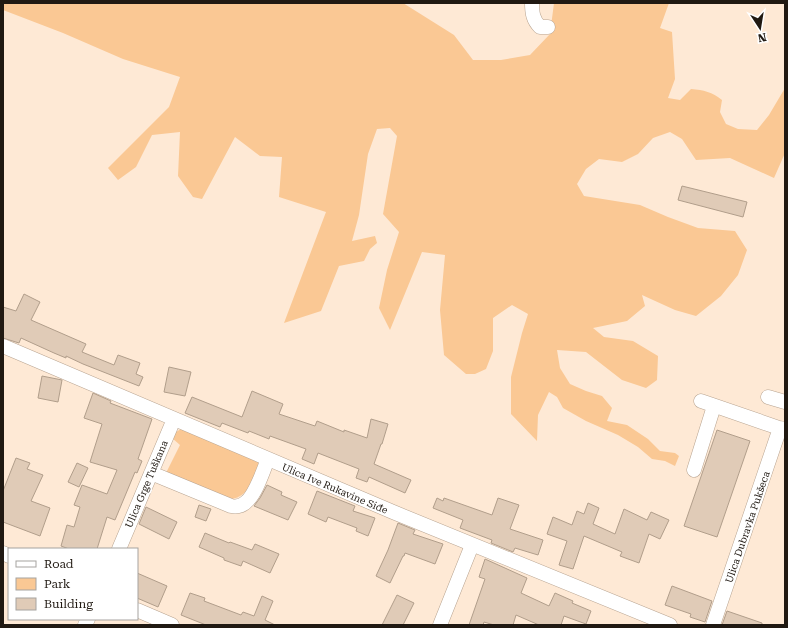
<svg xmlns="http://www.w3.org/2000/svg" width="788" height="628" viewBox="0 0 788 628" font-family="'Roboto Serif',serif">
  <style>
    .green { fill: #fac894 }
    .building { fill: #e0cbb7; stroke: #b19e8b }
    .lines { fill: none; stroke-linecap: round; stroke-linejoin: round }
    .minor-casing { stroke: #b8a491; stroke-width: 15 }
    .minor { stroke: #fff; stroke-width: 14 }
    .labels { text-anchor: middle; stroke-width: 3.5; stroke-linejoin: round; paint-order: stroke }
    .street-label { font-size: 10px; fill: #201912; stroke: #fff }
  </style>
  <rect width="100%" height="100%" fill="#fee9d5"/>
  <path class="green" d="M3 3H403L454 35 473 60H501L530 55 550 34 554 3H669L660 28 672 32 675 79 668 98 680 100 691 89C704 90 712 92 722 100L720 112 726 124 738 129 757 130 769 115 785 88V153L774 178 730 158 696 160 682 139 670 132 653 138 638 154 622 162 599 159 586 169 577 184 584 196 640 205 668 217 698 228 735 231 747 250 738 275 721 296 696 316 675 310 642 295 645 306 627 321 593 328 604 337 633 341 658 356 657 380 646 388 622 380 586 352 557 350 560 368 570 384 586 391 602 396 612 408 607 421 627 425 648 439 660 451 675 453 679 456 675 466 665 461 652 459 638 447 618 435 586 421 563 408 557 397 549 392 538 415 537 441 511 414V377L522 333 528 314 512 305 493 318V351L486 369 475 374H466L444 355 440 310 445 255 422 252 390 330 379 308 387 270 399 232 383 214 397 136 390 128 377 129 368 154 359 215 352 241 375 236 377 243 370 249 364 261 339 266 321 311 284 323 326 212 279 197 282 157 260 156 235 137 202 199 193 197 178 176 180 132 152 135 136 167 118 180 108 168 169 107 180 77 123 59 63 33 3 10Z
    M181 429 258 462 259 464C252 480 249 498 229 499L166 473 180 445 172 438 176 432Z"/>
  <path class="building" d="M682 186 747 202 743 217 678 200Z
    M24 294 40 302 31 320 86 344 82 352 114 365 118 355 140 363 136 374 143 377 139 386 83 364 66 356V358L54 353 21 338 19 343 3 338V307L16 311Z
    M169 367 191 372 185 396 164 392Z
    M42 376 62 380 58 402 38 398Z
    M252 391 283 404 279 414 315 426 317 421 344 432V430L367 438 371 419 388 424 382 444H381L374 464 411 480 405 493 369 477 367 482 356 478 359 469 318 453 314 464 302 459 306 449 270 436 269 439 249 431 248 433 222 423 220 427 185 413 192 397 242 417Z
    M93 393 111 401 110 403 152 419 138 459 142 461 137 473 135 472 115 520 107 517 97 549H69L61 546 67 525 74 527 80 507 74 505 82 485 107 494 117 470 90 462 102 424 84 418Z
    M717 430 750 441 717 537 684 526Z
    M16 458 30 463 27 469 43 475 31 501 50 508 40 536 3 522V491Z
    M77 463 88 468 79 487 68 482Z
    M267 485 282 492 281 495 297 502 288 520 254 506 260 498Z
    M317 491 355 506 353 511 375 518 368 536 356 531 357 528 328 517 326 522 308 514Z
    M437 498 443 501 444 498 492 515 498 498 519 505 510 529 543 540 538 555 515 548 513 552 491 543 492 540 460 528 463 520 433 508Z
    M588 503 599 508 593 524 615 534 624 509 647 520 651 512 669 520 660 539 649 534 639 563 620 556 622 552 584 536 573 569 559 565 567 541 547 534 553 517 572 525 577 511 584 514Z
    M199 505 211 509 206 521 195 517Z
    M146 507 177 522 169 539 139 524Z
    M398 523 415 530 413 534 443 544 435 564 405 553 404 556H403L390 583 376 576 388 550Z
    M205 533 229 543 230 542 252 550 255 544 279 554 270 573 243 561 241 566 224 560V558L199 547Z
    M485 559 527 578 521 593 549 606 555 593 573 601 572 603 591 611 586 624 564 616 561 625H539L516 615 513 625H494L484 622 483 625H469L485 579 479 577Z
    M137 573 167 586 158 607 137 598Z
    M672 586 712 601 705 622 690 617 691 614 665 605Z
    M190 593 205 598 204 601 241 615 243 612 254 616 262 596 273 601 265 620 275 625H206L181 615Z
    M397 595 414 603 403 625H382Z
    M727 611 762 623V625H722Z"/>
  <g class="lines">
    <g class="minor-casing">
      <path id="minor" d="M532 3C532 13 533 20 540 27H548
        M3 346 393 512 670 625
        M768 397 785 402
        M701 401 785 430
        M694 470 714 406
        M151 473 231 506C236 507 242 506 246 502 256 494 263 471 268 459
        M119 549 174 419
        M3 553 9 556
        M137 610 172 625
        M85 625 88 619
        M440 625 472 545
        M713 625 780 428"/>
    </g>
    <use href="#minor" class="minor"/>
  </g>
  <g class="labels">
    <g class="street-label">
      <text transform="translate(146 484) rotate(-67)" y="4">Ulica Grge Tuškana</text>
      <text transform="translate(335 488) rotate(23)" y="4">Ulica Ive Rukavine Siđe</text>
      <text transform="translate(747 527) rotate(-71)" y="4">Ulica Dubravka Pukšeca</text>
    </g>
  </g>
  <rect width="788" height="628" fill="none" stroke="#201912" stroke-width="8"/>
  <rect x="8" y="548" width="130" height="72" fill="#ffffff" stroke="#a6a3a0"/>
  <rect x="16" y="561" width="20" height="6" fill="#ffffff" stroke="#a6a3a0"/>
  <text x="44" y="568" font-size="12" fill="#201912">Road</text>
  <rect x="16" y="578" width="20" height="12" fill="#fac894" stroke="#a6a3a0"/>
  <text x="44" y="588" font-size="12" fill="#201912">Park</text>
  <rect x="16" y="598" width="20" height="12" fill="#e0cbb7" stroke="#a6a3a0"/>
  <text x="44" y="608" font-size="12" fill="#201912">Building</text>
  <g transform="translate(760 28) rotate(168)" stroke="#ffffff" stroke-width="3" paint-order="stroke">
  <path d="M0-3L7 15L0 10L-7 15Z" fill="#201912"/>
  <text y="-6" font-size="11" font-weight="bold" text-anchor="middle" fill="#201912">N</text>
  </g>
</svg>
